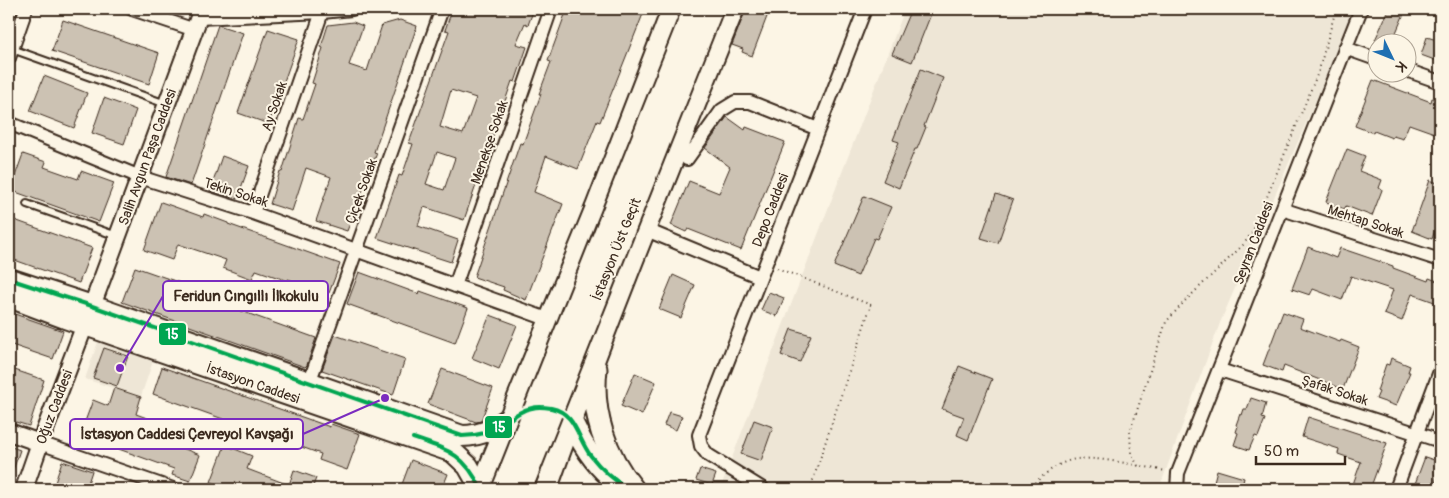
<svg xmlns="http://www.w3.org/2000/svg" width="1449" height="498" viewBox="0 0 1449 498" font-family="Pangolin,sans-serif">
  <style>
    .built { fill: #eee6d6 }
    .building { fill: #ccc2b3; stroke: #3b2a1e; fill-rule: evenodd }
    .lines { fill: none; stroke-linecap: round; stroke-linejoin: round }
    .service-casing { stroke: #3b2a1e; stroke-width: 10 }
    .minor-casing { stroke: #3b2a1e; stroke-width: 16 }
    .tertiary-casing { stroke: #3b2a1e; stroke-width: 20 }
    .primary-casing { stroke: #3b2a1e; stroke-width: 24 }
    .trunk-casing { stroke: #3b2a1e; stroke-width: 25 }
    .path { stroke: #3b2a1e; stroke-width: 2; stroke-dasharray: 1 4; stroke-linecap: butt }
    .service { stroke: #fcf5e5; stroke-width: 6 }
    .minor { stroke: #fcf5e5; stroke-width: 12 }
    .tertiary { stroke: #fcf5e5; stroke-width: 16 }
    .primary { stroke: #fcf5e5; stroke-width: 20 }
    .trunk { stroke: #fcf5e5; stroke-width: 21 }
    .trunk-bridge-casing { stroke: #3b2a1e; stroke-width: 25; stroke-linecap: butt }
    .trunk-bridge { stroke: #fcf5e5; stroke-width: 21 }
    .bus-1-casing { stroke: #fcf5e5; stroke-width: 8 }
    .bus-1 { stroke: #00a651; stroke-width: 4 }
    .labels { text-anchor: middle; stroke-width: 4; stroke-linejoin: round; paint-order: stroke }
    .street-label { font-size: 14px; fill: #3b2a1e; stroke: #fcf5e5 }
    .leader { fill: none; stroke: #7b2cbf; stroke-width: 2 }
    .callout-dot { fill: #7b2cbf; stroke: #fcf5e5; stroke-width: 2 }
    .callout { fill: #fcf5e5; stroke: #7b2cbf; stroke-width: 2 }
    .callout-label { font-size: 15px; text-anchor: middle; font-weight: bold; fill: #3b2a1e }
    .line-badge { stroke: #fcf5e5; stroke-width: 2 }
    .badge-label { font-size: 14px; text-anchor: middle; font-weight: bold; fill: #fff }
  </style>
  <rect width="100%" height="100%" fill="#fcf5e5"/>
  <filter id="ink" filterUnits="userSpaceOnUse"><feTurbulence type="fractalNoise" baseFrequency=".02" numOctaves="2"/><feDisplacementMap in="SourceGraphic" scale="10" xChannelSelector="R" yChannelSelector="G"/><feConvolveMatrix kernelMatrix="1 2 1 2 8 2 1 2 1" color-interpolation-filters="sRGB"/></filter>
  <g filter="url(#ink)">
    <path class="built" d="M905 9H1355L1220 323 1159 489H720Z
      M99 339 154 358 138 405 111 396 113 388 85 379Z"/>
    <path class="building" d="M459 9H534L528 25 525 23 516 44 527 47 515 82 512 81 464 220 424 207 418 226 458 240 451 262 377 238 399 175 402 176 413 144 409 143 449 31 445 30 452 10ZM451 90 476 98 463 134 440 127ZM437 152 455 158 444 190 426 184Z
      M567 9H645L600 122 597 121 578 169 546 156 534 192 563 204 526 300 503 290 504 287 474 277 520 143 523 144 541 94H539L551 62 548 61Z
      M746 9 756 13 758 10 768 14 752 56 742 52 743 49 732 45Z
      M911 9H933L912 62 892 54Z
      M1389 9H1406L1392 42H1381L1375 40Z
      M63 20 159 53 149 84 52 51Z
      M400 20 417 26 374 152 377 153 347 231 316 221 331 177 306 168 292 211 270 204 280 171 282 172 299 118 303 119 315 84 312 83 323 48 321 47 328 25 353 22 363 26 349 65 367 71 382 25Z
      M218 25 243 33 191 185 166 177Z
      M268 29 299 39 269 124 238 113Z
      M1427 37 1440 41V62L1421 55Z
      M921 69 943 78 924 126 926 127 917 149H915L899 188 883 181 899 142 893 140Z
      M44 76 87 93 74 128 30 111Z
      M1373 80 1431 102 1432 98 1440 101V135L1409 124 1403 139 1393 136 1392 138 1374 131 1373 133 1355 126Z
      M104 98 136 110 124 144 92 133Z
      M727 117 745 130 746 127 785 142 741 250 688 229 686 232 671 225 689 181 719 193 730 167 705 148Z
      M1347 149 1365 156 1359 171 1382 180 1379 188 1382 190 1372 216 1346 206 1344 209 1326 202Z
      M23 154 46 162 44 167 78 179 81 171 114 183 99 222 10 190Z
      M222 156 249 166 237 199 210 191Z
      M1430 180 1440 184V216L1432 239 1412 231Z
      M996 194 1013 200 998 243 981 238Z
      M864 196 891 207 877 239 874 238 858 276 834 266Z
      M161 202 203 217 204 214 228 223V224L340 264 329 293 288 279V281L256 270 252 279 223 268 226 260 178 244 172 260 144 250Z
      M9 218 92 248 79 283 9 258Z
      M1308 247 1336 258 1340 248 1393 266V268L1428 281 1429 278 1440 282V304L1412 294 1402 321 1384 314 1393 290 1351 276 1342 300 1313 289 1310 295 1292 289Z
      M135 267 232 301 230 307 316 338 307 365 305 367 122 302Z
      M359 272 419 294 420 291 468 308 455 343 347 304Z
      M673 275 695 285 681 318 659 309Z
      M769 292 784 298 777 316 761 310Z
      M9 312 63 331 53 359 9 344Z
      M1283 312 1303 319 1300 327 1340 342 1341 340 1359 347 1343 389 1284 366 1282 372 1263 365Z
      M490 315 517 325 499 369 472 358Z
      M791 329 811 335 800 362 781 355Z
      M335 335 405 359 393 395 322 370Z
      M104 348 128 356 117 386 93 378Z
      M1391 358 1410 366 1408 372H1410L1396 406 1376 399 1379 392 1377 391 1386 364 1389 365Z
      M959 366 992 379 968 440 957 435 964 417 942 409Z
      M162 367 330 427 331 424 360 434 347 470 319 460 321 454 153 394Z
      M9 368 44 380 29 426 9 420Z
      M442 369 493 388 481 421 476 422 428 404Z
      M635 373 656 382 642 415 621 406Z
      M114 388 141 397 136 414 182 431 177 446 200 455 190 481 172 475 174 469 80 435 93 400 108 406Z
      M1251 398 1266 403 1262 418 1265 419 1258 437 1255 436 1249 450 1234 445 1238 433 1236 432 1238 426 1236 425 1240 414 1242 415 1244 409H1247Z
      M669 412 682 416 676 430 664 425Z
      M1308 417 1387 443 1370 489 1353 484 1361 462 1338 454 1339 449 1302 437Z
      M754 420 773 427 761 461 741 454Z
      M225 445 252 456 247 469 289 485 294 470 316 478 312 489H232L211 482Z
      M9 446 20 450 10 479 9 478Z
      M1425 457 1440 462V468L1433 489H1413Z
      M411 460 448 474 442 489H408L401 487Z
      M62 461 92 471 86 489H53Z
      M700 469 716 474 712 485 696 480Z
      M1217 470 1244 478 1243 482 1260 487V489H1212Z"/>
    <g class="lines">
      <g class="service-casing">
        <path id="service" d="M12 49 166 104
          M27 204 117 236"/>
      </g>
      <g class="minor-casing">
        <path id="minor" d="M132 9 195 30
          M199 18 322 12 352 9
          M1345 48 1376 59
          M9 58 26 9
          M1406 70 1440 82
          M9 123 140 177 253 213 550 320
          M687 159 722 110 735 102H750L818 129
          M1282 209 1440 260
          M253 213 323 9
          M644 229 760 277
          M455 286 551 9
          M1220 370 1440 441
          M309 383 442 9
          M40 443 173 489
          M763 489 708 455 701 446 699 435 865 9
          M1177 489 1178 473 1361 9
          M1396 489 1440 371"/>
      </g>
      <g class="tertiary-casing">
        <path id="tertiary" d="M9 432 40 443
          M24 489 40 443 92 306 202 9"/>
      </g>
      <g class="primary-casing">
        <path id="primary" d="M9 279 92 306 462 436C485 436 498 426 517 413
          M9 297 65 318 453 452 468 466 481 489
          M563 413C574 420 577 434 584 445 595 463 610 479 628 489"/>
      </g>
      <g class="trunk-casing">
        <path id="trunk" d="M596 369C591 412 605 455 633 489
          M481 489 597 206 673 9
          M546 489C604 327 669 168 733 9"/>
      </g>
      <path class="path" d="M777 268 871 305 810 489
        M1138 466 1131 453 1130 432 1166 322 1185 301 1243 245 1253 231 1319 70 1336 9
        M1027 489C1040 479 1052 466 1068 461 1088 453 1143 467 1166 471"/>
      <use href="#service" class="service"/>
      <use href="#minor" class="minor"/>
      <use href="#tertiary" class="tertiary"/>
      <use href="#primary" class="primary"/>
      <use href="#trunk" class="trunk"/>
      <g class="trunk-bridge-casing">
        <path id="trunk-bridge" d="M503 489 694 9
          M521 489 712 9"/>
      </g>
      <use href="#trunk-bridge" class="trunk-bridge"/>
      <g class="bus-1-casing">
        <path id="bus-1" d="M9 279 92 306 462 436C476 436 490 433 502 425 512 418 520 410 532 408 538 406 545 407 551 408 576 413 577 438 591 456 601 469 614 480 628 489
          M413 438C448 450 464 453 481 489"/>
      </g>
      <use href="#bus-1" class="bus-1"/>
    </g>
  </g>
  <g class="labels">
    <g class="street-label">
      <text transform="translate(274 106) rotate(-71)" y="5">Ay Sokak</text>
      <text transform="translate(489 142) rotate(-71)" y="5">Menekşe Sokak</text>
      <text transform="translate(147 157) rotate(-70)" y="5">Salih Avgun Paşa Caddesi</text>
      <text transform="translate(361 191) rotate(-70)" y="5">Çiçek Sokak</text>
      <text transform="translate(236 192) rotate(18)" y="5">Tekin Sokak</text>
      <text transform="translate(770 210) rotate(-69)" y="5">Depo Caddesi</text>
      <text transform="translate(1366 221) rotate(18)" y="5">Mehtap Sokak</text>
      <text transform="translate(1253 243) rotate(-69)" y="5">Seyran Caddesi</text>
      <text transform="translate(616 249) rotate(-68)" y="5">İstasyon Üst Geçit</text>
      <text transform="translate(253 383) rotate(19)" y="5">İstasyon Caddesi</text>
      <text transform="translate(1335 390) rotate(18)" y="5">Şafak Sokak</text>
      <text transform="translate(54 407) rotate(-69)" y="5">Oğuz Caddesi</text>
    </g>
  </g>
  <path class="leader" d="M120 368L163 296M385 398L303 434"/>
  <g class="callout-dot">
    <circle cx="120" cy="368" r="5"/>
    <circle cx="385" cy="398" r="5"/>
  </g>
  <g class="callout">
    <rect x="163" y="281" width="165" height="30" rx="5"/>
    <rect x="70" y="419" width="233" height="30" rx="5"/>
  </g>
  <g class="callout-label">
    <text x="246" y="301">Feridun Cıngıllı İlkokulu</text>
    <text x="187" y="439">İstasyon Caddesi Çevreyol Kavşağı</text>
  </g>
  <g class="line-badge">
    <rect x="158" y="322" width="29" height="24" rx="5" fill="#00a651"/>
    <rect x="484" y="415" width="29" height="24" rx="5" fill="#00a651"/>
  </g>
  <g class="badge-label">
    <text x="172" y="339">15</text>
    <text x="499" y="432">15</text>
  </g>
  <rect width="1449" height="498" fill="none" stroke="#fcf5e5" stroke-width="30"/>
  <rect x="15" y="15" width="1419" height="468" fill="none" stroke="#3b2a1e" stroke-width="2" filter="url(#ink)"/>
  <g transform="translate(1392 58) rotate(133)"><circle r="24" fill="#fcf5e5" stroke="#afa495"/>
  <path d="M0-4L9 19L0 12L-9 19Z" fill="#1f6fb2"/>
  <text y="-8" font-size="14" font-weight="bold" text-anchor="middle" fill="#3b2a1e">K</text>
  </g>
  <path d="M1256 456v8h89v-8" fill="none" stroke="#3b2a1e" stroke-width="2.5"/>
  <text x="1264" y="456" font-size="15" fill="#3b2a1e" stroke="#fcf5e5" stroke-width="4" paint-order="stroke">50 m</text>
</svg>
